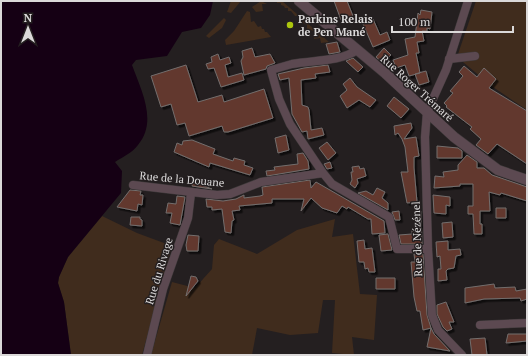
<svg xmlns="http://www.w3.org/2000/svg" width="528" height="356" viewBox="0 0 528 356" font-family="'PT Serif',serif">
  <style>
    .green { fill: #402c1d }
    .water { fill: #150014 }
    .building { fill: #62382e; stroke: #736e6d; filter: url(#shadow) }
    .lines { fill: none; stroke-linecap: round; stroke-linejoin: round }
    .minor-casing { stroke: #3e393a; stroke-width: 9 }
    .tertiary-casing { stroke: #3e393a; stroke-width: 11 }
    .minor { stroke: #5c4951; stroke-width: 8 }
    .tertiary { stroke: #5c4951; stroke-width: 10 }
    .poi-dot { fill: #adc60e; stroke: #241f20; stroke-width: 1.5 }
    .labels { text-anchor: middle; stroke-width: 3; stroke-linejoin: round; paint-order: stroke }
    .poi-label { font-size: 11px; font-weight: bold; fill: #dbd9d9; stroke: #241f20; text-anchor: start }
    .street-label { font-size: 11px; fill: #dbd9d9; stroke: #241f20 }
  </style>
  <defs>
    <filter id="shadow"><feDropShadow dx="2.5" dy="2.5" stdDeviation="0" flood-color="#0009"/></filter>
  </defs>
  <rect width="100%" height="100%" fill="#241f20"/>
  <path class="green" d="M231 1H241L231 13 227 12Z
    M261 1 267 4H262L263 11 256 12 252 7Z
    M277 1H282L329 42 321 43 320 38 314 39V31L307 29V25L301 22V19H298V16H295L291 11H288V8H285L284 6 281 5V3H277Z
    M476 1H527V110L493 87 457 57Z
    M247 11 250 12 251 22 254 21 258 27 261 26 262 29H264L265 32H267L271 37 226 45 225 40 234 31Z
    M224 18 226 20 222 28 209 38 206 36Z
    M102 216 137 233 172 246 142 355H71L64 302 58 283 59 277 68 257Z
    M335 219 332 237 353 234 360 294 377 295 374 340 352 337 354 355 332 353 335 300H323L318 333 290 335 257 328 252 355H151L172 282 195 288 212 269 214 245 219 239 257 254 297 230Z"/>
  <path class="water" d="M1 1H213L210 15 201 28 182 32 167 56 136 60 132 65C141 90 158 121 138 145 133 152 123 157 115 162L122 171 121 193 68 257 59 277 58 283 64 302 71 355H1Z"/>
  <path class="building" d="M334 1H347L353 16 341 20Z
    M421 10 432 12 430 29 427 28V31H422L424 41 417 42 419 53H416L420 73 409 76 405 65 396 68 393 60 408 55 405 39 415 37 418 13 420 15Z
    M373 19 380 35 387 32 390 40 373 47 363 24Z
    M337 42 340 52 329 54 326 44Z
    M252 48 255 57 270 54 275 63 267 66 266 69 244 75 241 61 243 57 242 51Z
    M384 48 391 55 383 63 376 57Z
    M218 54 220 60 229 57 231 63 225 65 228 77 242 73 244 80 221 87 214 68 208 69 206 64 212 62 211 57Z
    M353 58 363 67 358 72 346 61Z
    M186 65 198 102 222 95 224 102 264 89 273 118 228 132H224L222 126 189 136 185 123 177 125 171 104 161 107 151 76Z
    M328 65 330 72 315 74 316 78 301 80 302 105 308 107 309 110 311 130 322 128 324 135 308 139 307 131 302 132 292 114 289 78 280 80 278 74 304 68Z
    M464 66 477 77 484 68 496 79 489 88 527 111V164L497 144 488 154 476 145 481 139 470 129 472 127 446 107 447 106 444 103 453 93 450 91 463 76 459 72Z
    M426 71 429 82 419 85 415 74Z
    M350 78 357 87 376 100 370 107 359 100 347 108 340 96 347 90 343 84Z
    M394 97 409 109 401 118 387 106Z
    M411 123 412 128 404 139 416 137 419 156 414 157V168L417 202 407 203 401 172H408L405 147 402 139 398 133 395 135 394 126Z
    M286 135 289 150 278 153 275 138Z
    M192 140 215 149 213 154 233 161 234 158 245 161 244 165 253 168 250 175 210 163 209 167 174 152 177 143 182 145 183 141Z
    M327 142 336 153 328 160 319 148Z
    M437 146 458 148 462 151V158H437Z
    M303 153 308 161 309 169 267 176 266 171 275 170 274 167 298 164 297 154Z
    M467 155 477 162V168H484L492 175 527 187V201L501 193 500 195 489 192 490 211H480V224H482V234H474L473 214H468V206H473V184H460V186L434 188 435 176 444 177 443 172 458 170V165Z
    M330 162 332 168 327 169 324 164Z
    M359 166 360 169 364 168 366 176 357 179 358 183 355 188 350 184 352 180 351 172H353L352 167Z
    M310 180 311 188 316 182 384 221 385 233 372 234 371 219H368L348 207 347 209 342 206 337 213 322 208 311 198 301 211 304 199H272V203L239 206 240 210 232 211 234 220 232 221 231 233 225 232 222 209 212 210V207H207L206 199 223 201 236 199 244 195V198L260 196 263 195 262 187Z
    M192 183H196L212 189 192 186Z
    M377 188 385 192 382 198 388 203V210L358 193 366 191 373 195Z
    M130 190 141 191 140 195H143L142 205 138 204 137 211 117 207Z
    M433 195 450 197V206L446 205V214L434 213Z
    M177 196 185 197 180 225 170 223 172 213H166L168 203 176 204Z
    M496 208H506V218H496Z
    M399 211 400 220H395L392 212Z
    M415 211H421L422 244H401L399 235 412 234V229H416Z
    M131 217H140V219L142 220V226L130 225Z
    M452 222 453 237 443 238 442 223Z
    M388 234 392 250 381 251 379 235Z
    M188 235 199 236 198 251H187L186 245Z
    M364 240 365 249 372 248 375 272H369L368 268 365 269 364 262H359L357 241Z
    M448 241V250L460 249 461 255 456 256 454 268 448 269 446 271 447 280 438 281V269H441L440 256 437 257 436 242Z
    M414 254H423L427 315 431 328 423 330 420 311H417L414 297 411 262H415Z
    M191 276 196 277 198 281 186 296Z
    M376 278H395V289H376Z
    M494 284 495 288 515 287 516 291 527 289V299L521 301 520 298 484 299 465 303V288Z
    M446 302 454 322H449L452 329 447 331 443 327 437 314V305Z
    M431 328 434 334 450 351 427 347Z
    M508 334H527V341L506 343Z
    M485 338 487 355H472L470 339Z"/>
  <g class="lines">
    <g class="minor-casing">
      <path id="minor" d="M357 50C340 62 312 60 292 64 285 66 278 68 271 70L279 99 290 124 323 173 332 184 389 217 397 249H428
        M449 59 475 56
        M133 185 217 195 230 194 261 182 323 173
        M480 325 527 323
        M147 355 163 289 188 218 191 193
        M462 355 438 330 432 315 428 249 425 137 427 112 446 70 468 1"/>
    </g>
    <g class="tertiary-casing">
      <path id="tertiary" d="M299 1 385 73 454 137 498 170 527 180"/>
    </g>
    <use href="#minor" class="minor"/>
    <use href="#tertiary" class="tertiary"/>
  </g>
  <circle class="poi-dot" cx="290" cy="25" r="4"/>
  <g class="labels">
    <g class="poi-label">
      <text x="298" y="23">Parkins Relais<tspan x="298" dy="13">de Pen Mané</tspan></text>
    </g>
    <g class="street-label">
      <text transform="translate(417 88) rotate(42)" y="4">Rue Roger Trémaré</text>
      <text transform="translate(182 179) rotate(5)" y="4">Rue de la Douane</text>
      <text transform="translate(417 239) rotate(-92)" y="4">Rue de Nézénel</text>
      <text transform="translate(159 271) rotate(-73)" y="4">Rue du Rivage</text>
    </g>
  </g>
  <rect width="528" height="356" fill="none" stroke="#dbd9d9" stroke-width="4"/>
  <g transform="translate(28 28)" stroke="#241f20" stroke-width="3" paint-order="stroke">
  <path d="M0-3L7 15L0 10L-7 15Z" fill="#dbd9d9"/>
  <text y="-6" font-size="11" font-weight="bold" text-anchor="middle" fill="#dbd9d9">N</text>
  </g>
  <path d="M392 26v6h121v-6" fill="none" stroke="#dbd9d9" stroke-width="2"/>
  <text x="398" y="26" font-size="12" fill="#dbd9d9" stroke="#241f20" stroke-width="3" paint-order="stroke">100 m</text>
</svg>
